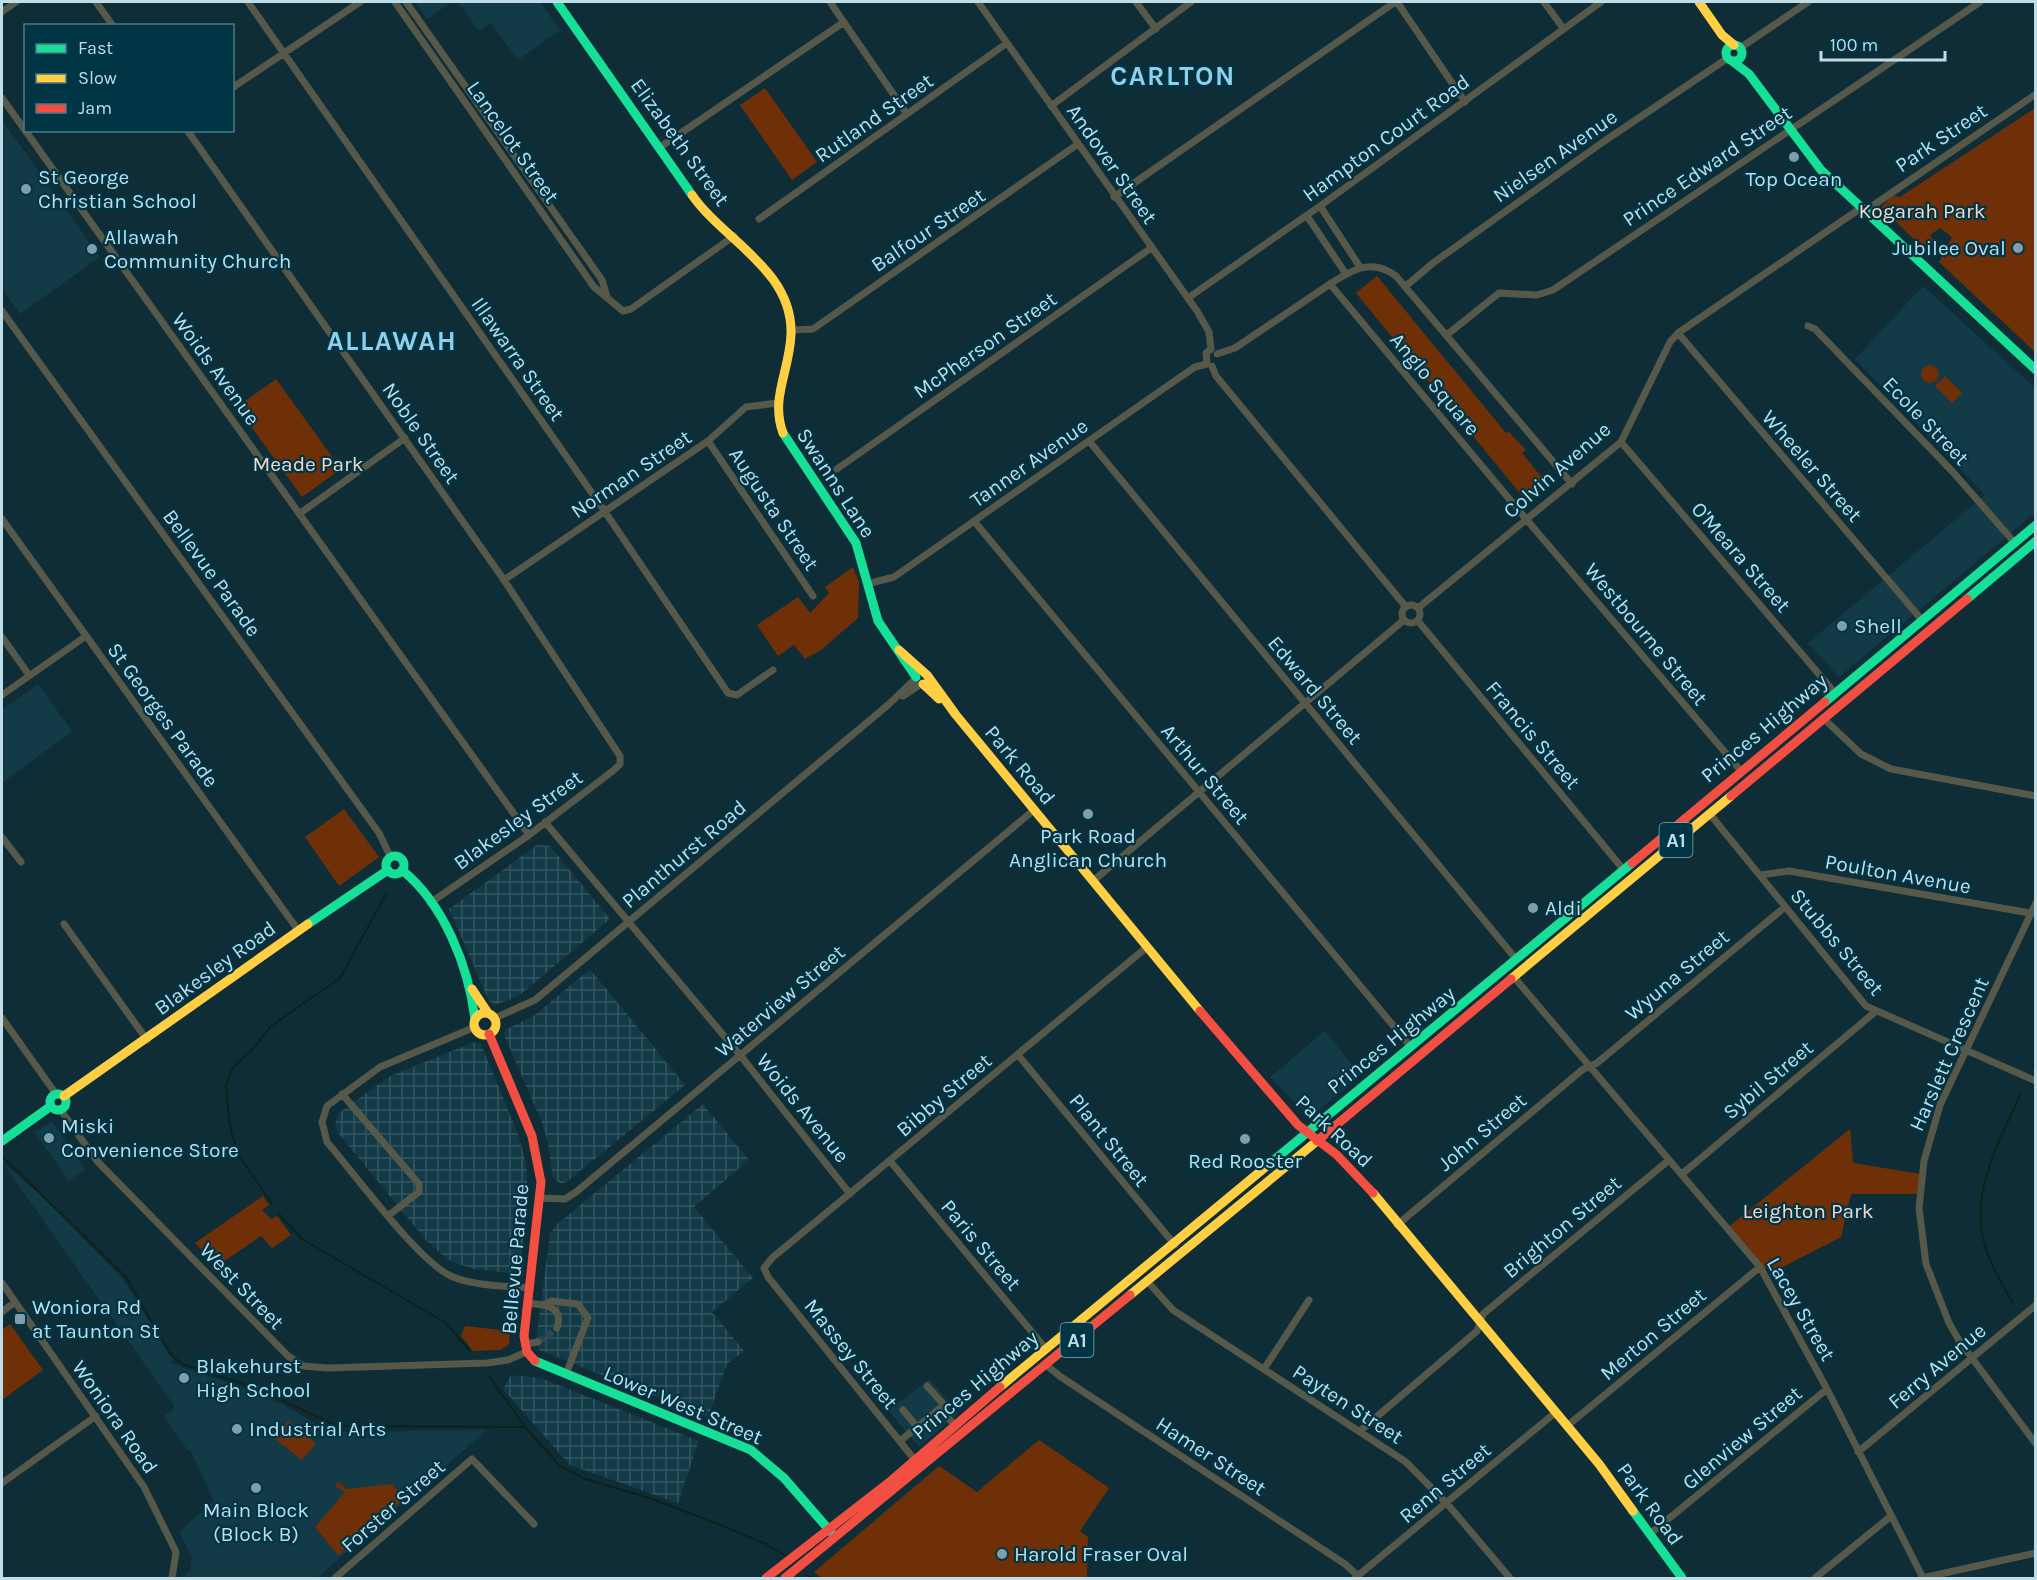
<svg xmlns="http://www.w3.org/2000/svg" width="2037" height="1580" viewBox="0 0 2037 1580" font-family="Karla,sans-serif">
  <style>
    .built { fill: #133a47 }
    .industrial { fill: url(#industrial-grid) }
    .green { fill: #703007 }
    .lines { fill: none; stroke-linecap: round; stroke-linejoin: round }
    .stream { stroke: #0c231c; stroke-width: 2 }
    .street-tunnel { stroke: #294751; stroke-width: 7; stroke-dasharray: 7 3.5; stroke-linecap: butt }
    .street { stroke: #56594a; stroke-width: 7 }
    .fast { stroke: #16e098; stroke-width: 9 }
    .slow { stroke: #ffcf43; stroke-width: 9 }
    .jam { stroke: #f24e42; stroke-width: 9 }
    .poi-dot { fill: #819faa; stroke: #003545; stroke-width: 2 }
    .labels { text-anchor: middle; stroke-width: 4.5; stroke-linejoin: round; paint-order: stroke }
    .shield { fill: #003545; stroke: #85abb8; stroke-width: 1.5 }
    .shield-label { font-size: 20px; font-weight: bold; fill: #bedde9 }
    .street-label { font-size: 21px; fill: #bedde9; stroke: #003545 }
    .poi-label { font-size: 21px; fill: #bedde9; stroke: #003545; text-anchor: start }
    .park-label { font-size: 21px; fill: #f5d6c8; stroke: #003545 }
    .district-label { font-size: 27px; font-weight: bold; letter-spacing: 1.5px; fill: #90d0ea; stroke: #003545 }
  </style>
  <defs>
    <pattern id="industrial-grid" width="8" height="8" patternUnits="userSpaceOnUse" patternTransform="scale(1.5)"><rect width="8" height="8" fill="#133a47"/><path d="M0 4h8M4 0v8" fill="none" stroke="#345662"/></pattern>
  </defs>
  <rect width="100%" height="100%" fill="#0f2d36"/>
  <path class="built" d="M415 2H452L427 19Z
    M458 2H540L560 30 518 60 491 23 479 31Z
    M2 120 100 257 20 314 2 288Z
    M1923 286 2035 388V513L1839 677 1808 643 1985 495 1855 359Z
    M38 684 72 731 2 783V710Z
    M1325 1031 1361 1075 1314 1115H1308L1270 1077Z
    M52 1121 85 1169 69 1181 35 1133Z
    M2 1162 44 1198 123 1279 174 1361 171 1360 170 1363 256 1392 288 1407 329 1432 487 1430 317 1578H185L187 1573H190L192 1558 179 1532 214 1501 190 1450 188 1451 164 1416 175 1407Z
    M930 1379 958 1414 919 1447 888 1410Z"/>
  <path class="industrial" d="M537 845 550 846 610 919 519 996 495 1005 489 1001 449 909Z
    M590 969 685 1085 568 1181 561 1184 553 1178 547 1139 541 1120 504 1035 507 1029 535 1015Z
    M474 1042 481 1044 518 1134 526 1163 528 1196 519 1274 473 1269 448 1260 425 1239 339 1134 335 1124 339 1113 390 1076Z
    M703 1104 749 1160 694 1207 753 1278 712 1312 744 1351 727 1364 708 1417 539 1350 536 1340 550 1234 556 1225Z
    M511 1375 541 1378 699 1441 678 1503 570 1465 503 1389Z"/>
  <path class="green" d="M765 88 817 162 792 180 740 105Z
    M2035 108V352L1939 262 1952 237 1940 228 1930 235 1934 241 1923 248 1881 207 1893 195 1900 197Z
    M1377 276 1506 433 1509 432 1526 450 1522 453 1548 485 1527 502 1356 293Z
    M1921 374a9 9 0 1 1 18 0a9 9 0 1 1-18 0Z
    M1945 376 1962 393 1952 403 1935 386Z
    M276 379 341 469 302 497 237 407Z
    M853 567 859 582 858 618 821 650 805 659 794 645 778 656 757 625 798 597 810 613 829 593 825 587Z
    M344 809 379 857 339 886 305 837Z
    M1850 1129 1853 1163 1921 1174 1919 1194H1851L1841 1237 1777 1270 1760 1267 1727 1228Z
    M263 1196 269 1205 262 1210 271 1219 277 1216 291 1235 272 1248 261 1236 217 1266 195 1243Z
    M10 1324 43 1370 2 1400V1330Z
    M465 1326 510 1331 509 1344 501 1350 473 1351 461 1336Z
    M288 1421 316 1443 302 1460 274 1438Z
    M1039 1440 1109 1488 1080 1531 1088 1537 1087 1578H822L814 1572 939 1466 977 1492Z
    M338 1482 347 1489 392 1484 404 1499 338 1555 315 1527 345 1492 335 1486Z"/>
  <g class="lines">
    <path class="stream" d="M2033 1067 2036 1060
      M3 1157 126 1277 170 1354 182 1364 253 1387 337 1426 525 1427
      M272 1204 237 1153 229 1121 226 1086 232 1068 252 1050 271 1026 340 978 386 894
      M279 1214 302 1239 446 1323 470 1351
      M2012 1302C2000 1280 1986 1257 1982 1233 1974 1184 2001 1138 2020 1095
      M2034 1331 2036 1333
      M489 1376 525 1427 560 1466 585 1479 650 1498 718 1524 766 1544 784 1555
      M807 1575 812 1578"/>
    <path class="street-tunnel" d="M538 1342 557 1328"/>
    <path class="street" d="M96 2 113 26
      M248 2 601 506 728 693 737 695 773 670
      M395 2 594 287 623 311 631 309 734 236
      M406 2 602 280 607 297
      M830 2 907 114
      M978 2 1197 311 1209 332 1211 349
      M1136 2 1156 29
      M1397 2 1465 102
      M1544 2 1563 28
      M2 12 16 2
      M1740 48 1808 2
      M232 88 360 2
      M2 98 529 835
      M1051 106 1191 2
      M187 130 504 580 620 756V764L614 770 529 835 430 903
      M659 148 844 22
      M1114 197 1395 2
      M1320 206 1360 267
      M1865 211 2036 94
      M1307 216 1346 274
      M759 219 1007 43
      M1406 286 1433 263 1603 142 1728 58
      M1188 298 1320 206 1601 2
      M2 311 379 833 391 858
      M1808 326 1815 329 1952 471 2015 543
      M792 330 813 329 1078 144
      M1678 333 1922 620
      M1448 334 1499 293 1537 295 1553 290 1980 2
      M1217 354 1235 348 1330 284
      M1207 364 1206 353 1211 349
      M1212 366 1216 376 1406 607
      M708 441 813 596
      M1089 441 1516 959
      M1621 442 1835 693
      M837 469 1151 248
      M1572 484 1396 276C1372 258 1353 269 1330 284L1526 519 1741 771
      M299 514 405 438
      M2 519 298 930
      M974 521 1411 1047
      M504 580 708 441 746 407 777 403
      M867 584 894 577 1163 389 1195 367 1207 364
      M1402 614a9 9 0 1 1 18 0a9 9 0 1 1-18 0Z
      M1418 608 1621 442 1670 342 1678 333 1861 208
      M1418 621 1623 869
      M2 637 29 675
      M2 695 86 636
      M903 696 921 684
      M1823 718 1861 754 1891 769 2036 796
      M1709 813 1866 1006 2036 1081
      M545 822 740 1055 850 1194
      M2 837 21 862
      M1760 875 1789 871 2030 913
      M1093 881 1404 620
      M2036 903 1940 1105 1924 1161 1919 1208 1926 1264 1949 1323 1960 1342 2036 1444
      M64 924 147 1040
      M1513 976 1760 1267 1827 1389 1923 1578
      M2 1018 56 1094
      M495 1018 535 1000 888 705 916 678
      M475 1027 380 1067 327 1106 322 1122 327 1142C353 1172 420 1264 453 1277 476 1286 505 1286 530 1288
      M1018 1055 1175 1245
      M342 1094 419 1184V1192L389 1215
      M60 1109 97 1161 288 1356 303 1366 328 1368 487 1363 508 1360 526 1352
      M890 1161 1046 1349
      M1682 1174 1875 1012
      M540 1198 565 1199 576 1192 1034 810
      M1397 1225 1582 1070 1597 1063 1785 907
      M1147 1281 1173 1310 1406 1462 1450 1507 1510 1578
      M2 1283 144 1487 176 1552 172 1578
      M528 1303C546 1305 564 1306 557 1328
      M544 1305 552 1301 578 1304 588 1318 566 1374
      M2 1312 15 1302
      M525 1344 538 1342
      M1046 1365 1061 1377 1345 1564 1358 1576
      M1264 1369 1309 1300
      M927 1386 944 1405 939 1409
      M903 1410 917 1427
      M1567 1426 1760 1267
      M1360 1431 1477 1331 1483 1314 1669 1160
      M900 1441 939 1409 955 1425
      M1858 1452 2036 1305
      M914 1459 768 1277 764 1268 772 1258 1147 947
      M2 1483 96 1416
      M1650 1534 1827 1389
      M335 1578 472 1459 534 1524
      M1355 1578 1556 1412
      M1815 1578 1891 1516
      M1922 1578 2036 1553"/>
    <path class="fast" d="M557 2 692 195
      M1726 53a8 8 0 1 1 16 0a8 8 0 1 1-16 0Z
      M1732 61 1749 74 1821 170 2036 370
      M783 433 856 543 878 621 916 677
      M1967 599 2036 541
      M1825 702 2036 525
      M386 865a9 9 0 1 1 18 0a9 9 0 1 1-18 0Z
      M402 870C444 904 469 967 475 1020
      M308 924 388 870
      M50 1102a8 8 0 1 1 16 0a8 8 0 1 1-16 0Z
      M2 1141 51 1106
      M1268 1165 1632 863
      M535 1361 751 1450 784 1478 831 1532
      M1633 1511 1682 1578"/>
    <path class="slow" d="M1699 2 1722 35 1734 45
      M692 195C723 240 793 270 791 334 790 370 770 398 783 433
      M899 650 927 675 956 715 1200 1011
      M923 684 939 699
      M1511 979 1731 796
      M472 989 488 1013
      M474 1024a11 11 0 1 1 22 0a11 11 0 1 1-22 0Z
      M64 1096 308 924
      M1373 1193 1599 1464 1633 1511
      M1130 1295 1317 1141
      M1000 1387 1268 1165"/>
    <path class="jam" d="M1731 796 1967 599
      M1632 863 1825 702
      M1200 1011 1298 1125 1337 1155 1373 1193
      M489 1034 532 1136 541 1182 524 1336 527 1352 535 1361
      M1317 1141 1511 979
      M766 1578 892 1480 1000 1387
      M785 1578 1130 1295"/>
  </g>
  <g class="poi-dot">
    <circle cx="1794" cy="157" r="6"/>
    <circle cx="26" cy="189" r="6"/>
    <circle cx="2018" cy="248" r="6"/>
    <circle cx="92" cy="249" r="6"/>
    <circle cx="1842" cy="626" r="6"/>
    <circle cx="1088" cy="814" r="6"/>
    <circle cx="1533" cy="908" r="6"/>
    <circle cx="49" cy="1138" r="6"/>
    <circle cx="1245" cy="1139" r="6"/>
    <rect x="14" y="1313" width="12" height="12" rx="3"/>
    <circle cx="184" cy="1378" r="6"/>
    <circle cx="237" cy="1429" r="6"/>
    <circle cx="256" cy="1488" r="6"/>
    <circle cx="1002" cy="1554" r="6"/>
  </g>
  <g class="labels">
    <g class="shield">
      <rect x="1659.5" y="823" width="33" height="34" rx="4.5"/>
      <rect x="1060.5" y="1323" width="33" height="34" rx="4.5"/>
    </g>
    <g class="shield-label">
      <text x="1676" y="847">A1</text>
      <text x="1077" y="1347">A1</text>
    </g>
    <g class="street-label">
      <text transform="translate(874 118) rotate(-35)" y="7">Rutland Street</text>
      <text transform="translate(1386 138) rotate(-36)" y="7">Hampton Court Road</text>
      <text transform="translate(1941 138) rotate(-34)" y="7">Park Street</text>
      <text transform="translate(513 142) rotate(55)" y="7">Lancelot Street</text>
      <text transform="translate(680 142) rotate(54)" y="7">Elizabeth Street</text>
      <text transform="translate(1555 156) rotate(-35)" y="7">Nielsen Avenue</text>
      <text transform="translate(1112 164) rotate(55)" y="7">Andover Street</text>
      <text transform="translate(1707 166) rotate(-34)" y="7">Prince Edward Street</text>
      <text transform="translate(928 230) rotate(-34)" y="7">Balfour Street</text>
      <text transform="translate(985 345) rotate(-35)" y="7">McPherson Street</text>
      <text transform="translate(518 359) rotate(55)" y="7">Illawarra Street</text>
      <text transform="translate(216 369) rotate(54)" y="7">Woids Avenue</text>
      <text transform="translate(1435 384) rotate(50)" y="7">Anglo Square</text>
      <text transform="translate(1926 421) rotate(46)" y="7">Ecole Street</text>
      <text transform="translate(421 433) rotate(55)" y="7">Noble Street</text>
      <text transform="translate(1029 463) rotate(-35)" y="7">Tanner Avenue</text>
      <text transform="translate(1812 466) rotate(49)" y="7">Wheeler Street</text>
      <text transform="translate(1557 470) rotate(-41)" y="7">Colvin Avenue</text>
      <text transform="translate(631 474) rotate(-34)" y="7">Norman Street</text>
      <text transform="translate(836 483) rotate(57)" y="7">Swanns Lane</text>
      <text transform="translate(774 509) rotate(56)" y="7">Augusta Street</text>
      <text transform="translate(1741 557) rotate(49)" y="7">O'Meara Street</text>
      <text transform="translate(212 573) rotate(54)" y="7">Bellevue Parade</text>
      <text transform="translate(1646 634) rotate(50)" y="7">Westbourne Street</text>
      <text transform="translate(1315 690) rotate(50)" y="7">Edward Street</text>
      <text transform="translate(163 715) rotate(54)" y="7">St Georges Parade</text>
      <text transform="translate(1764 728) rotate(-40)" y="7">Princes Highway</text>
      <text transform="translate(1533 735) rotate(50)" y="7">Francis Street</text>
      <text transform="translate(1020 765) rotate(50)" y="7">Park Road</text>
      <text transform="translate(1205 774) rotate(50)" y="7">Arthur Street</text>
      <text transform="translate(518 820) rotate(-36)" y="7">Blakesley Street</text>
      <text transform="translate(684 854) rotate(-40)" y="7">Planthurst Road</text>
      <text transform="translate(1898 874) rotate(10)" y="7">Poulton Avenue</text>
      <text transform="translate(1837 942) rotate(50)" y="7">Stubbs Street</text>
      <text transform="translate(215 968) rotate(-36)" y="7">Blakesley Road</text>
      <text transform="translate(1677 975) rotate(-40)" y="7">Wyuna Street</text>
      <text transform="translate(780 1001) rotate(-40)" y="7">Waterview Street</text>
      <text transform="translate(1391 1040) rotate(-39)" y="7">Princes Highway</text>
      <text transform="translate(1949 1054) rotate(-66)" y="7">Harslett Crescent</text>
      <text transform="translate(1768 1080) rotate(-40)" y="7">Sybil Street</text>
      <text transform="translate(944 1095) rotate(-40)" y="7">Bibby Street</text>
      <text transform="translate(803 1108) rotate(51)" y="7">Woids Avenue</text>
      <text transform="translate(1334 1131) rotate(43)" y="7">Park Road</text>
      <text transform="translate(1482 1132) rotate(-40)" y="7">John Street</text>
      <text transform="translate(1109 1140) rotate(51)" y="7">Plant Street</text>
      <text transform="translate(1562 1227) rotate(-40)" y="7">Brighton Street</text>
      <text transform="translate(981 1245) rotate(50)" y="7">Paris Street</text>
      <text transform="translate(515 1259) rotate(-85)" y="7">Bellevue Parade</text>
      <text transform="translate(242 1286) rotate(46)" y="7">West Street</text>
      <text transform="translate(1801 1309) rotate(60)" y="7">Lacey Street</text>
      <text transform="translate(1653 1334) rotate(-40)" y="7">Merton Street</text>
      <text transform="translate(851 1354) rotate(51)" y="7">Massey Street</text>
      <text transform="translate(1937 1366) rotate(-40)" y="7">Ferry Avenue</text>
      <text transform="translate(975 1385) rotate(-40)" y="7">Princes Highway</text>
      <text transform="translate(1348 1404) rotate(33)" y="7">Payten Street</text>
      <text transform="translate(683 1405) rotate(23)" y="7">Lower West Street</text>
      <text transform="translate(115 1417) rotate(55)" y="7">Woniora Road</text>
      <text transform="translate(1742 1438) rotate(-40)" y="7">Glenview Street</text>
      <text transform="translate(1211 1456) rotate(33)" y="7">Hamer Street</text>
      <text transform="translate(1445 1483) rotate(-40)" y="7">Renn Street</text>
      <text transform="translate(1650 1504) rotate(54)" y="7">Park Road</text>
      <text transform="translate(393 1506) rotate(-41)" y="7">Forster Street</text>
    </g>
    <g class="poi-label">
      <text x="38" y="184">St George<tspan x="38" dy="24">Christian School</tspan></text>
      <text x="1794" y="186" text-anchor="middle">Top Ocean</text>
      <text x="104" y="244">Allawah<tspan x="104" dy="24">Community Church</tspan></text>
      <text x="2006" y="255" text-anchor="end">Jubilee Oval</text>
      <text x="1854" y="633">Shell</text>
      <text x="1088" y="843" text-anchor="middle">Park Road<tspan x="1088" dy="24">Anglican Church</tspan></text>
      <text x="1545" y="915">Aldi</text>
      <text x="61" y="1133">Miski<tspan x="61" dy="24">Convenience Store</tspan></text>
      <text x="1245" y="1168" text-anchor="middle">Red Rooster</text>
      <text x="32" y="1314">Woniora Rd<tspan x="32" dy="24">at Taunton St</tspan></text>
      <text x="196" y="1373">Blakehurst<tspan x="196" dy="24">High School</tspan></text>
      <text x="249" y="1436">Industrial Arts</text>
      <text x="256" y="1517" text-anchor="middle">Main Block<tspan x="256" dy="24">(Block B)</tspan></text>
      <text x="1014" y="1561">Harold Fraser Oval</text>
    </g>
    <g class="park-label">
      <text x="1922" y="218">Kogarah Park</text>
      <text x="308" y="471">Meade Park</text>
      <text x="1808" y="1218">Leighton Park</text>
    </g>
    <g class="district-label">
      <text x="1173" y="85">CARLTON</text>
      <text x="392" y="350">ALLAWAH</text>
    </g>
  </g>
  <rect width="2037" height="1580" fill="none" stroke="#bedde9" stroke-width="6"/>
  <rect x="24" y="24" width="210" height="108" fill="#003545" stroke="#4c7887" stroke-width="1.5"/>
  <rect x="36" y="44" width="30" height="9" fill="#16e098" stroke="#4c7887" stroke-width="1.5"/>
  <text x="78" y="54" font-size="18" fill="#bedde9">Fast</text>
  <rect x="36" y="74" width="30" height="9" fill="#ffcf43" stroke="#4c7887" stroke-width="1.5"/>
  <text x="78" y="84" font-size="18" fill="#bedde9">Slow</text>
  <rect x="36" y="104" width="30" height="9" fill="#f24e42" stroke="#4c7887" stroke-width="1.5"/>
  <text x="78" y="114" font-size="18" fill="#bedde9">Jam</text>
  <path d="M1821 51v9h124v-9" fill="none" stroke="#bedde9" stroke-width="3"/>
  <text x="1830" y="51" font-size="18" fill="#bedde9" stroke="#003545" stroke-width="4.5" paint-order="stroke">100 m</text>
</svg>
